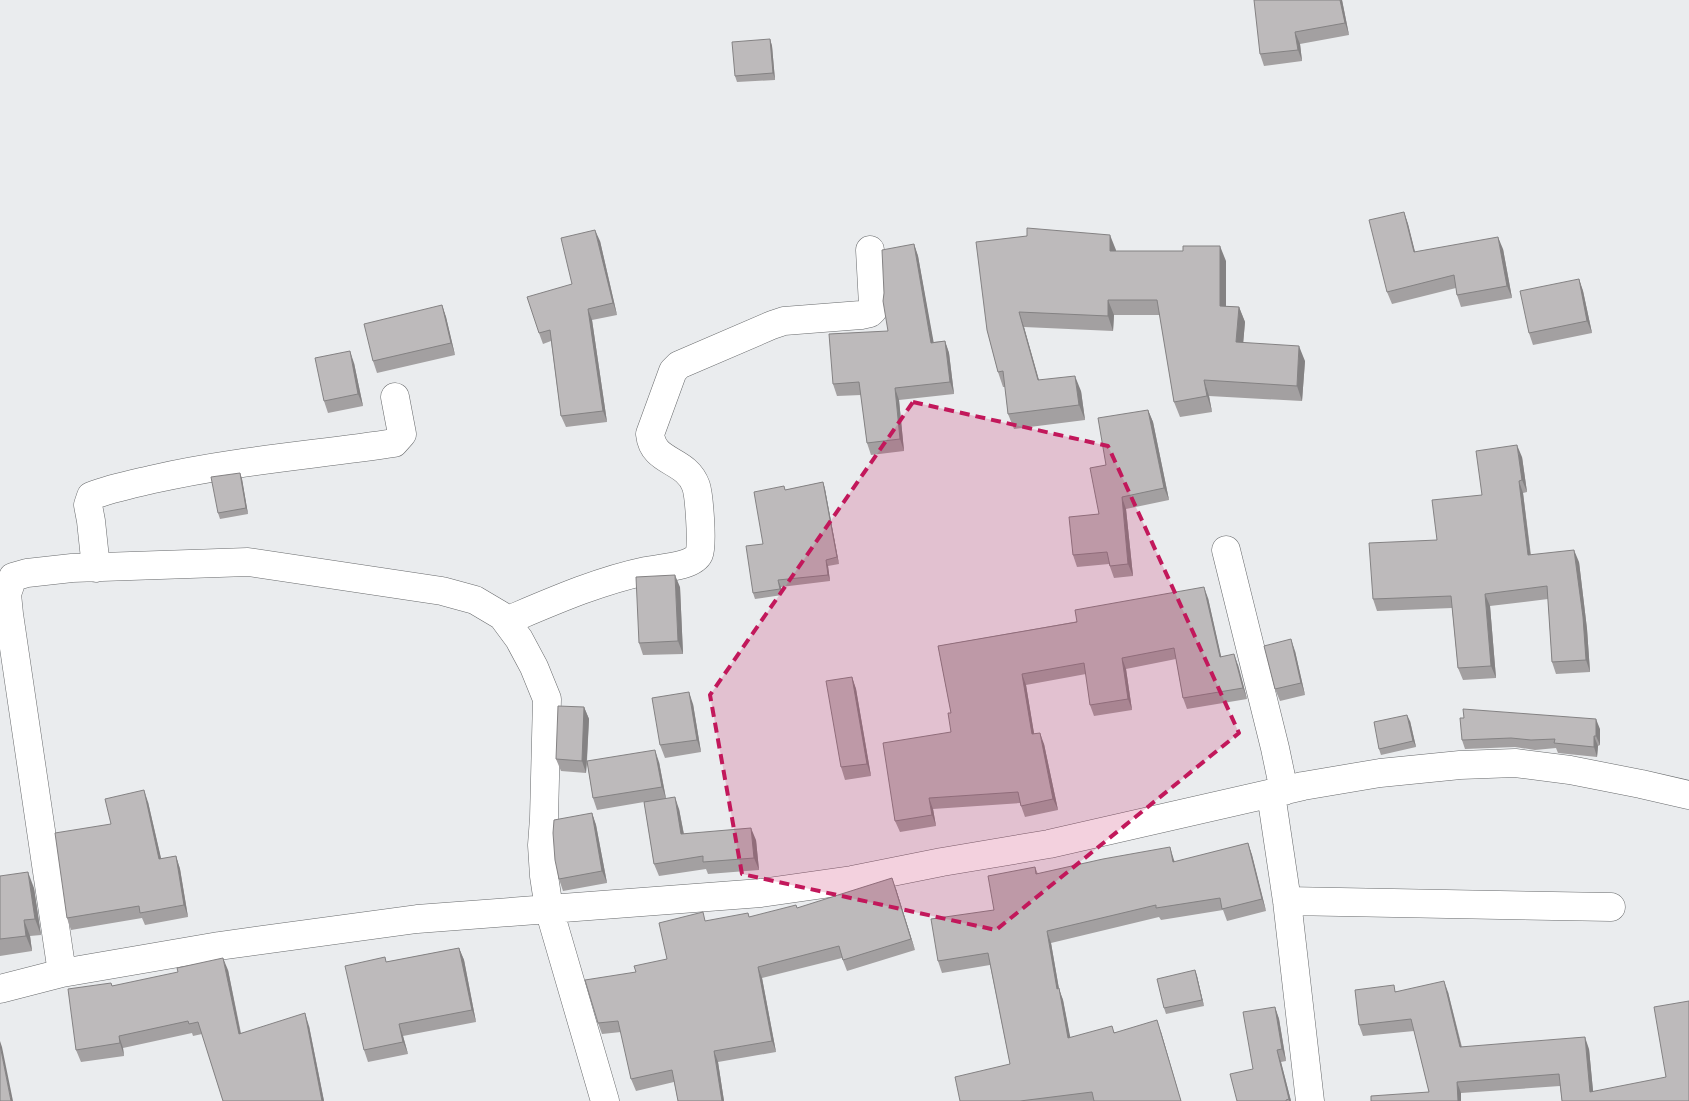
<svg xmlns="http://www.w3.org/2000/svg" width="1689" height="1101" viewBox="0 0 1689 1101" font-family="'DM Sans',sans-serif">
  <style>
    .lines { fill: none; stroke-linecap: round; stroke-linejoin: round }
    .street-casing { stroke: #686a6c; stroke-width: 29 }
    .street { stroke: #fff; stroke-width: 28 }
    .wall { fill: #a3a0a1 }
    .shaded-wall { fill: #848283 }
    .building { fill: #bdbabb; stroke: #848283 }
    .marked { fill: #c2185b; fill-opacity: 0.2; stroke: #c2185b; stroke-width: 4; stroke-dasharray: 10 6; stroke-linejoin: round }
  </style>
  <rect width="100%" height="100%" fill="#eaecee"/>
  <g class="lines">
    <g class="street-casing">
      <path id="street" d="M1226 550 1275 748 1284 791
        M96 568 91 521 88 505 91 496C112 488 133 484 154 479 233 461 314 455 394 443L402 434 395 397
        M0 613 9 614 62 973
        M9 614 7 594 13 577 27 573 72 568 248 562 442 591 475 600 502 616 519 639 534 667 547 699 544 818 542 845 544 876 549 909 605 1101
        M506 621C551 602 598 581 646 571 659 568 693 567 699 554 703 545 699 495 696 486 686 458 653 464 650 434L673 371 679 365 772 325 784 321 861 315 870 313 873 310V305L870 250
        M1271 794 1287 901 1310 1101
        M1287 901 1611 907
        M0 989 62 973 219 946 417 919 761 893 852 880 942 862 1049 844 1303 786 1380 773 1460 765 1515 763 1570 770 1641 784 1689 795"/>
    </g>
    <use href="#street" class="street"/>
  </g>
  <path class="wall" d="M1342 0 1349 35 1300 44 1302 61 1264 66 1260 54Z
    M770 39 772 46 775 80 737 82 735 76Z
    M1404 212 1408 224 1415 252 1503 249 1512 298 1461 307 1457 295 1456 288 1392 304 1387 292Z
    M600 241 617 315 592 320 607 422 566 427 561 416 551 341 543 344 539 333 572 284Z
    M914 244 918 256 933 342 945 341 949 353 954 394 899 400 904 451 871 455 867 443 861 395 837 396 833 384 888 331Z
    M1116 250V251L1226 261V306L1239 307 1245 322 1243 343 1305 361 1302 401 1209 396 1212 412 1180 417 1174 402 1160 315H1114L1113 331 1024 327 1039 380 1081 391 1085 420 1014 429 1008 414 1005 387H1003L998 372 987 330Z
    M1579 279 1583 291 1592 333 1533 345 1529 333Z
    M442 305 446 317 455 355 377 373 373 361Z
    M354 363 363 406 328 413 324 401Z
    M1148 410 1153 422 1169 500 1126 509 1133 576 1114 578 1109 564 1077 567 1073 555 1099 514 1106 465Z
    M1522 457 1527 492 1523 493 1531 555 1579 562 1587 629 1590 672 1556 674 1552 662 1548 599 1490 606 1496 678 1463 680 1458 668 1452 608 1377 611 1373 599 1437 540 1482 495Z
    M240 473 242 479 248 514 220 519 218 513Z
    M823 482 825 489 839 564 828 566 830 581 781 587 782 595 755 599 753 593 763 544 785 490Z
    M680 587 683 654 643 655 639 643Z
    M1208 598 1221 657 1238 665 1247 699 1187 709 1183 698 1176 659 1126 669 1132 710 1094 716 1090 705 1086 674 1026 685 1034 734 1044 744 1058 810 1025 817 1020 803 933 809 936 826 900 832 895 821 951 732V713L938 646Z
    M1295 651 1305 695 1280 701 1275 689Z
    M852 677 856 689 871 776 845 780 841 767Z
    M693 704 701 752 665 758 660 745Z
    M584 707 589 719 587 761 659 762 666 798 679 809 684 834 756 840 759 870 708 874 706 869 659 876 654 864 644 802 597 810 593 798 587 762 586 773 561 771 556 759Z
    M1410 721 1416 747 1381 755 1379 749Z
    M1600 729V745L1598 746 1597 757 1558 753 1556 748 1535 750 1515 747 1465 749 1462 740Z
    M148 802 161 859 176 856 180 869 188 917 145 925 142 918 71 930 67 918 111 824Z
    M592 813 596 825 607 883 563 891 559 879Z
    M1248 843 1252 855 1266 911 1227 921 1223 910 1161 920 1159 917 1051 943 1059 989 1063 1000 1070 1038 1114 1032H1161L1181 1101H960L1010 1064 990 965 942 973 938 961 994 910 1035 867 1038 874 1174 860 1175 862Z
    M0 876 34 888 41 935 30 936 32 951 0 956Z
    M896 889 915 950 847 971 842 958 762 978 776 1052 718 1062 724 1101H678L674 1082 636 1091 631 1079 621 1032 602 1034 598 1023 636 972 667 959 706 921 750 917Z
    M459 948 464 960 476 1022 403 1036 408 1054 368 1062 364 1050 386 962Z
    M228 970 241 1033 309 1026 324 1101H223L202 1034 193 1036 192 1033 123 1048 124 1056 81 1062 76 1050 111 983 112 986Z
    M1195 970 1197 976 1204 1006 1166 1014 1164 1008Z
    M1396 991 1448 992 1462 1047 1589 1049 1593 1091 1689 1101H1562L1560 1086 1461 1093V1101H1371L1429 1092 1414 1031 1363 1036 1359 1025Z
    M1275 1007 1279 1019 1286 1061 1281 1062 1291 1101H1237L1253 1069Z"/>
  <path class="shaded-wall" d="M1340 0H1342L1349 35 1345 23Z
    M1295 32 1300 44 1302 61 1298 50Z
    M770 39 772 46 775 80 773 73Z
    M1404 212 1408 224 1418 264 1414 252Z
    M595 230 600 241 617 315 613 303Z
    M1110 235 1116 250 1115 266 1110 251Z
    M1498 237 1503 249 1512 298 1507 286Z
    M914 244 918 256 936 355 931 343Z
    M1220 246 1226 261V321L1220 306Z
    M1579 279 1583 291 1592 333 1587 321Z
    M1108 300 1114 315 1113 331 1108 316Z
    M442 305 446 317 455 355 451 343Z
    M1239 307 1245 322 1242 357 1236 342Z
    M588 309 592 320 607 422 603 411Z
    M1019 312 1024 327 1043 395 1038 380Z
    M945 341 949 353 954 394 950 382Z
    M1299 346 1305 361 1302 401 1297 386Z
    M350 351 354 363 363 406 358 394Z
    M1075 376 1081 391 1085 420 1079 405Z
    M1204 380 1209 396 1212 412 1207 396Z
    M895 388 899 400 904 451 900 439Z
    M1148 410 1153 422 1169 500 1164 488Z
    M1517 445 1522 457 1527 492 1522 480Z
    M240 473 242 479 248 514 246 508Z
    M1519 481 1523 493 1532 568 1528 555Z
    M823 482 825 489 839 564 837 557Z
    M1122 497 1126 509 1133 576 1128 564Z
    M1574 550 1579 562 1587 629 1590 672 1586 660Z
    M826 560 828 566 830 581 828 575Z
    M675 575 680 587 683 654 678 641Z
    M778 580 781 587 782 595 780 589Z
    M1204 587 1208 598 1224 669 1220 657Z
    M1485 594 1490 606 1496 678 1491 666Z
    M1291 639 1295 651 1305 695 1301 683Z
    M1234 654 1238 665 1247 699 1243 688Z
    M1122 658 1126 669 1132 710 1128 699Z
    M1022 674 1026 685 1036 745 1032 734Z
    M852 677 856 689 871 776 867 764Z
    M689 692 693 704 701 752 697 740Z
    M584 707 589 719 586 773 582 761Z
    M1407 715 1410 721 1416 747 1413 741Z
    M1596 719 1600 729V745L1596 736Z
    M1040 733 1044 744 1058 810 1053 799Z
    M1594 736 1598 746 1597 757 1594 747Z
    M655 750 659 762 666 799 662 787Z
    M144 790 148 802 164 871 159 859Z
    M675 797 679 809 686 846 681 834Z
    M929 798 933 809 936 826 932 815Z
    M592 813 596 825 607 883 602 871Z
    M751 828 756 840 759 870 754 858Z
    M1248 843 1252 855 1266 911 1262 899Z
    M1170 847 1174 860 1177 874 1173 862Z
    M176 856 180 869 188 917 184 905Z
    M28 872 34 888 41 935 35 919Z
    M892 878 896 889 915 950 911 939Z
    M24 920 30 936 32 951 26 936Z
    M1047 931 1051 943 1059 989 1063 1000 1073 1051 1068 1038 1057 989Z
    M459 948 464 960 476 1022 472 1010Z
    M223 958 228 970 243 1046 239 1034Z
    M758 967 762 978 776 1052 772 1041Z
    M1195 970 1197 976 1204 1006 1202 1000Z
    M1444 981 1448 992 1464 1058 1460 1047Z
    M1275 1007 1279 1019 1286 1061 1282 1049Z
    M305 1013 309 1026 324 1101H322Z
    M1157 1020 1161 1032 1181 1101Z
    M399 1024 403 1036 408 1054 403 1042Z
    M119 1036 123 1048 124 1056 120 1043Z
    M1585 1037 1589 1049 1594 1101 1590 1092Z
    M0 1041 2 1047 13 1101H11L0 1045Z
    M1277 1050 1281 1062 1291 1101H1289V1099Z
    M714 1051 718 1062 724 1101H722Z
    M1457 1082 1461 1093V1101H1458Z"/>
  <path class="building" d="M1254 0H1340L1345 23 1295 32 1298 50 1260 54Z
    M770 39 773 73 735 76 732 42Z
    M1404 212 1414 252 1498 237 1507 286 1457 295 1454 275 1387 292 1369 220Z
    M1027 228 1110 235V251H1183V246H1220V306L1239 307 1236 342 1299 346 1297 386 1204 380 1207 396 1174 402 1157 300H1108V316L1019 312 1038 380 1075 376 1079 405 1008 414 1003 371 998 372 987 330 976 242 1027 236Z
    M595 230 613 303 588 309 603 411 561 416 550 330 539 333 527 297 572 284 561 238Z
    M914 244 931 343 945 341 950 382 895 388 900 439 867 443 859 382 833 384 829 334 888 331 883 301 884 293 882 250Z
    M1579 279 1587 321 1529 333 1520 291Z
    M442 305 451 343 373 361 364 324Z
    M350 351 358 394 324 401 315 358Z
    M1148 410 1164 488 1122 497 1128 564 1110 566 1107 552 1073 555 1069 517 1099 514 1090 468 1106 465 1098 418Z
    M1517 445 1522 480 1519 481 1528 555 1574 550 1583 617 1586 660 1552 662 1547 586 1485 594 1491 666 1458 668 1451 596 1373 599 1369 543 1437 540 1432 500 1482 495 1476 451Z
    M240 473 246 508 218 513 211 477Z
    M823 482 837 557 826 560 828 575 778 580 780 589 753 593 746 546 763 544 754 492 784 486 785 490Z
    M675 575 678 641 639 643 636 577Z
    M1204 587 1220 657 1234 654 1243 688 1183 698 1174 648 1122 658 1128 699 1090 705 1084 663 1022 674 1032 734 1040 733 1053 799 1021 806 1018 792 929 798 932 815 895 821 883 743 951 732 948 713H951L938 646 1077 622 1075 610Z
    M1291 639 1301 683 1275 689 1264 646Z
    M852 677 867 764 841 767 826 681Z
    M689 692 697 740 660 745 652 698Z
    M558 706 584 707 582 761 556 759Z
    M1463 709 1596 719V736H1594V747L1554 743 1555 739 1531 740 1511 738 1462 740 1460 718H1464Z
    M1407 715 1413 741 1379 749 1374 722Z
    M655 750 662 787 593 798 587 761Z
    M144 790 159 859 176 856 184 905 140 913 139 906 67 918 55 833 111 824 105 799Z
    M675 797 681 834 751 828 754 858 703 862V856L654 864 644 802Z
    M592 813 602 871 559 879 555 860 553 833 554 820Z
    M1248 843 1262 899 1222 909 1220 898 1156 908V905L1047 931 1057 989 1059 988 1068 1038 1112 1026 1114 1033 1157 1020 1181 1101H1094L1092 1092 1020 1101H960L955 1077 1010 1064 988 953 938 961 931 919 994 910 988 876 1035 867 1036 874 1103 859 1170 847 1173 862Z
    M28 872 35 919 24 920 26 936 0 939V876Z
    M892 878 911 939 843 960 839 946 758 967 772 1041 714 1051 722 1101H678L672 1070 631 1079 618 1021 598 1023 585 980 636 972 634 966 667 959 659 923 703 912 705 921 748 913 749 917 796 905 797 908Z
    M459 948 472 1010 399 1024 403 1042 364 1050 345 966 385 957 386 962Z
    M223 958 239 1034 305 1013 322 1101H223L198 1022 189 1024 188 1021 119 1036 120 1043 76 1050 68 989 111 983 112 986 178 972 177 968Z
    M1195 970 1202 1000 1164 1008 1157 979Z
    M1444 981 1460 1047 1585 1037 1590 1092 1666 1077 1654 1007 1689 1001V1101H1562L1559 1074 1457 1082 1458 1101H1371V1096L1429 1092 1411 1019 1359 1025 1355 990 1394 985 1395 992Z
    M1275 1007 1282 1049 1277 1050 1289 1099 1286 1100V1101H1237L1230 1074 1253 1069 1243 1012Z
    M0 1045 11 1101H0Z"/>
  <path class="marked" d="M913 402 1108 446 1239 733 996 930 742 874 710 695Z"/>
</svg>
